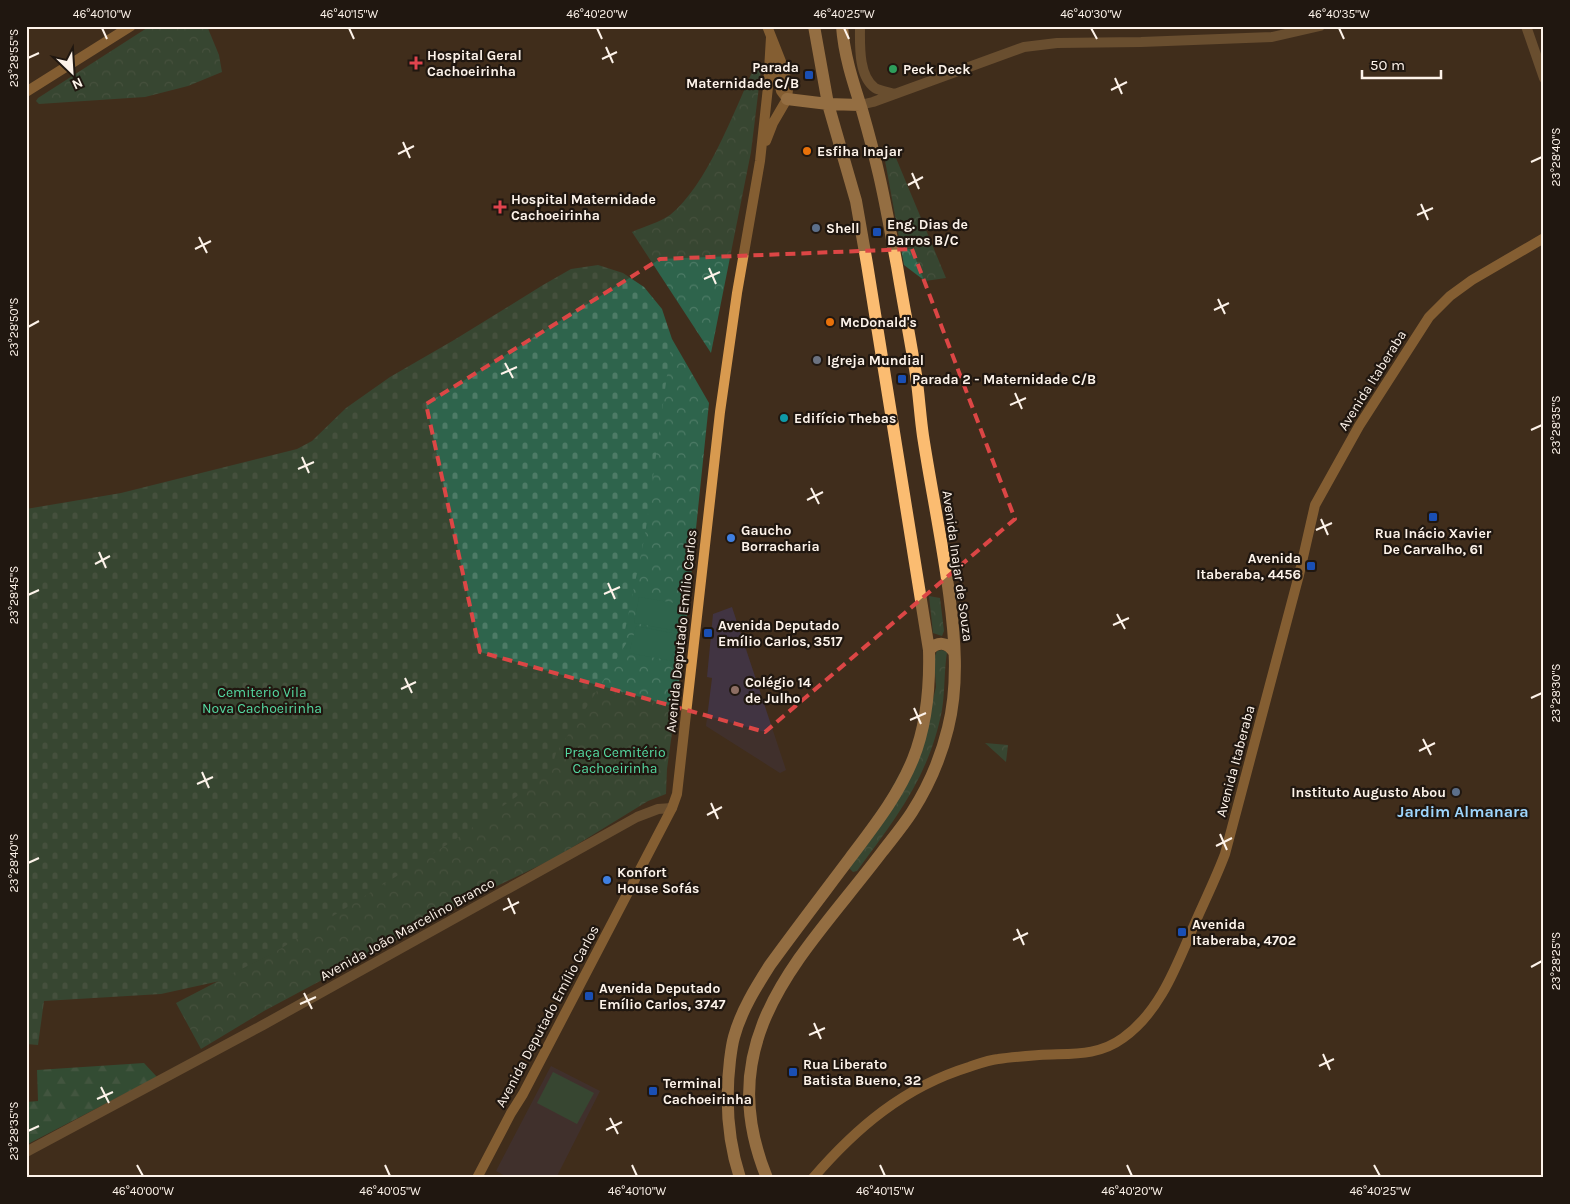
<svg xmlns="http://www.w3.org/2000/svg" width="1570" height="1204" viewBox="0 0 1570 1204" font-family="Karla,sans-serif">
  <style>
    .education { fill: #413442 }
    .forest { fill: url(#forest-firs) }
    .cemetery { fill: url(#cemetery-stones) }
    .park { fill: url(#park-crowns) }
    .pitch { fill: #2e644c }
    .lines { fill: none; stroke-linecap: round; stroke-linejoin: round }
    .tertiary { stroke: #9b7548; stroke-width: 10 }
    .secondary { stroke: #d89a4f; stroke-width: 10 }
    .primary { stroke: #fbbc71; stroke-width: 12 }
    .marked { fill: none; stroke: #dc4645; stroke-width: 4; stroke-dasharray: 10 6; stroke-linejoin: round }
    .ticks { fill: none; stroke: #fdf3ea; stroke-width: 2 }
    .health-dot { fill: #e0444e; stroke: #201710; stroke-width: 2 }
    .leisure-dot { fill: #2e9e5b; stroke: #201710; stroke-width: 2 }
    .transit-dot { fill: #1a4fb4; stroke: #201710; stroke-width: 2 }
    .food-dot { fill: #e8710a; stroke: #201710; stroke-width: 2 }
    .service-dot { fill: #5c6f8a; stroke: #201710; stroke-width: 2 }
    .worship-dot { fill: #6b7280; stroke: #201710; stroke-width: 2 }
    .culture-dot { fill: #0f9aa8; stroke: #201710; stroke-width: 2 }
    .shop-dot { fill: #3f7fe0; stroke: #201710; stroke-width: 2 }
    .education-dot { fill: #8d6e63; stroke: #201710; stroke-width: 2 }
    .labels { text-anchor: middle; stroke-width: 4.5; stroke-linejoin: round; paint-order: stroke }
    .poi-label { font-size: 14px; font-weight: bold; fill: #fdf3ea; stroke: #201710; text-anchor: start }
    .street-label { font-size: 14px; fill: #fdf3ea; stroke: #201710 }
    .park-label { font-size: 14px; fill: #55daa2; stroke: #201710 }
    .quarter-label { font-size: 16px; font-weight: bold; fill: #9ed6fe; stroke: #201710 }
    .neatline { fill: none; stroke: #fdf3ea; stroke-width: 2 }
    .ticks-label { font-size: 12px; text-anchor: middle; fill: #fdf3ea }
  </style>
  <defs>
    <pattern id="forest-firs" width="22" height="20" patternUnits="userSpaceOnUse" patternTransform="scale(1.25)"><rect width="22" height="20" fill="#257151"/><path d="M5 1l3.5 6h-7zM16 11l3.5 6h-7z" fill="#46866a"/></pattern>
    <pattern id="cemetery-stones" width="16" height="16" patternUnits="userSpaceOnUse" patternTransform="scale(1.25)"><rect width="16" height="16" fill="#2e644c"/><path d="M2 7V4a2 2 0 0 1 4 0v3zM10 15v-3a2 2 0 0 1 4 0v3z" fill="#4d7b66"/></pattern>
    <pattern id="park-crowns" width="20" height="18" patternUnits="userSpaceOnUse" patternTransform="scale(1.25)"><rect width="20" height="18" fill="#2e644c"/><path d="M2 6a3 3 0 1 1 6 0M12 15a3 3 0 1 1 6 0" fill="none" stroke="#4d7b66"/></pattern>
  </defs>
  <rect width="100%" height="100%" fill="#402d1c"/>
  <path class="education" d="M732 607 786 770 780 773 706 726 712 678 707 677 713 614Z
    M551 1066 600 1091 556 1178H509L496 1171Z"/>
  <path class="forest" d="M144 1063 157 1077 26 1145V1102L38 1101 37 1070Z"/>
  <path class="cemetery" d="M598 265 623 273 644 287 662 309 672 339 673 375 627 674 603 745 472 850 220 981 161 994 44 1001 38 1045 26 1044V509L121 493 297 449 312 441 346 408 390 377 454 340 543 285 571 269Z"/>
  <path class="park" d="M150 26H207L219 55 222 72 188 86 145 97 39 104 36 101 38 98Z
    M753 70H761L751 152 711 353 632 232C643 227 660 222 670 215 707 185 733 114 753 70Z
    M891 146 946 278 925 281 904 265 884 155Z
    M672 339 709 403 683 654 667 769 666 794 648 801 555 858 472 898 395 941 264 1011 201 1049 176 1003 280 949 456 839 550 773 556 753 588 705 627 642 625 630 645 535Z
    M929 596 940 598 944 631 942 636 933 633Z
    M942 650 947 652C944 671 945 691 942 710 929 777 896 818 857 871L853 872 849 868 927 723 936 687 934 658 937 651Z
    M985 743 1008 745 1006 762Z"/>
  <path class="pitch" d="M639 597 681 604 677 631 634 623Z
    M636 626 677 634 672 661 629 653Z
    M553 1072 594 1093 577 1124 537 1103Z"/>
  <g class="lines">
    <path class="tertiary" d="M860 26C860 44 858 76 875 88 880 91 889 92 895 94
      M1526 26 1544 78
      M860 105 873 102 1024 47 1057 43 1141 42 1272 37 1320 26
      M26 1152 263 1025 637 817 658 809 672 808"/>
    <path class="secondary" d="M774 60 781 91 787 99
      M26 92 131 26
      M766 141 773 123 787 99 788 89 784 69 767 26
      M477 1178 511 1113 523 1094 672 808 677 794 720 412 737 293 760 161 768 87 771 37
      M813 1178C856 1128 904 1087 969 1067 978 1064 988 1060 998 1059 1012 1057 1026 1056 1039 1055 1070 1053 1097 1057 1123 1038 1161 1011 1177 964 1195 923 1205 900 1216 878 1225 854L1299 575 1315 505 1359 426 1429 317 1450 296 1472 280 1544 238"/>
    <path class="primary" d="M787 99 828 104 860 105
      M929 650C938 641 947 642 954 652
      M740 1178C727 1138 725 1101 730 1060 731 1052 732 1044 734 1037 741 1011 756 987 770 965 796 929 823 894 850 858 874 826 898 796 913 759 927 724 930 687 929 650L867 264 856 201 828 104 814 26
      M767 1178C709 1036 804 955 882 852 892 839 903 826 912 812 928 787 941 757 948 728 959 684 955 637 949 593 942 540 931 488 923 436 920 415 919 395 916 375 910 338 903 302 897 266 891 235 886 205 879 175 874 153 868 131 862 110 853 82 844 55 842 26"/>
  </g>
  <path d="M0 0H1570V1204H0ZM912 249 1015 519 765 732 480 652 426 404 660 259Z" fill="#402d1c" fill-opacity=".55" fill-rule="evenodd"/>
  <path class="marked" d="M912 249 1015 519 765 732 480 652 426 404 660 259Z"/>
  <path class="ticks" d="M102 28 107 39M349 28 354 39M597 28 602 39M844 28 849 39M1091 28 1097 39M1339 28 1344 39M606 47 613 63M28 58 39 53M602 59 617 52M1115 78 1122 94M1111 90 1127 82M403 142 410 158M398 154 414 146M1531 162 1542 157M912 173 919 189M908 185 923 177M1421 204 1428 220M1417 215 1433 208M199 237 207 253M195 249 211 241M709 268 716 284M704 279 720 272M1218 299 1225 314M1214 310 1229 303M28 327 39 321M505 363 513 378M501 374 517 367M1015 393 1022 409M1010 405 1026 398M1531 430 1542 425M302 457 309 473M298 469 314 462M811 488 819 504M807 500 823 492M1321 519 1328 535M1316 530 1332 523M99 552 106 568M95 564 110 556M608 583 615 599M604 594 620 587M28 595 39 590M1117 614 1125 629M1113 625 1129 618M405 678 412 693M401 689 416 682M1531 698 1542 693M914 708 921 724M910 720 926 713M1423 739 1431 755M1419 751 1435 743M202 772 209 788M197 784 213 777M711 803 718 819M707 815 722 807M1220 834 1227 850M1216 846 1232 838M28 863 39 858M508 898 515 914M503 910 519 902M1017 929 1024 945M1013 940 1028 933M1531 967 1542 961M304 993 312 1009M300 1004 316 997M814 1023 821 1039M809 1035 825 1028M1323 1054 1330 1070M1319 1066 1334 1059M101 1087 109 1103M97 1099 113 1092M610 1118 618 1134M606 1130 622 1122M28 1131 39 1126M137 1165 143 1176M385 1165 390 1176M632 1165 637 1176M880 1165 885 1176M1127 1165 1132 1176M1374 1165 1380 1176"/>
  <g class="health-dot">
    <path d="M413.5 55.5h5v5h5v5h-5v5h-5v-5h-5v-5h5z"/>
    <path d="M497.5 199.5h5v5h5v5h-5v5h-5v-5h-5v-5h5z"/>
  </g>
  <circle class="leisure-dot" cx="893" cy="69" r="5"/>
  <g class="transit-dot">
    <rect x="804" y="70" width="10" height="10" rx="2.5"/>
    <rect x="872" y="227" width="10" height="10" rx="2.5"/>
    <rect x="897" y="374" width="10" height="10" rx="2.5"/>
    <rect x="1428" y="512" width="10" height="10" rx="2.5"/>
    <rect x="1306" y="561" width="10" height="10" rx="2.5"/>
    <rect x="703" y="628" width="10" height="10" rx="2.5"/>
    <rect x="1177" y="927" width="10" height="10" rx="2.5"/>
    <rect x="584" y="991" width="10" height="10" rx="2.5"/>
    <rect x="788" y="1067" width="10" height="10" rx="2.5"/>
    <rect x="648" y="1086" width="10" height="10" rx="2.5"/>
  </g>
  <g class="food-dot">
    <circle cx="807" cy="151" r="5"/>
    <circle cx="830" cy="322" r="5"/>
  </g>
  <g class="service-dot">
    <circle cx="816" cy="228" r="5"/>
    <circle cx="1456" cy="792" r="5"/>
  </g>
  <circle class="worship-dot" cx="817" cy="360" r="5"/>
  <circle class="culture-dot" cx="784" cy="418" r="5"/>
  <g class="shop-dot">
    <circle cx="731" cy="538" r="5"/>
    <circle cx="607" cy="880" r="5"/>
  </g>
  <circle class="education-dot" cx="735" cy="690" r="5"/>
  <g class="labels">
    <g class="poi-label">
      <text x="427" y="60">Hospital Geral<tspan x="427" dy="16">Cachoeirinha</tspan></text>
      <text x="799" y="72" text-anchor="end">Parada<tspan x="799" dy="16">Maternidade C/B</tspan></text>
      <text x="903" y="74">Peck Deck</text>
      <text x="817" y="156">Esfiha Inajar</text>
      <text x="511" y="204">Hospital Maternidade<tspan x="511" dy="16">Cachoeirinha</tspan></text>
      <text x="887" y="229">Eng. Dias de<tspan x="887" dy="16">Barros B/C</tspan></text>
      <text x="826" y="233">Shell</text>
      <text x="840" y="327">McDonald's</text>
      <text x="827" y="365">Igreja Mundial</text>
      <text x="912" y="384">Parada 2 - Maternidade C/B</text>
      <text x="794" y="423">Edifício Thebas</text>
      <text x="741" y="535">Gaucho<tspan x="741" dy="16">Borracharia</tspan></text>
      <text x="1433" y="538" text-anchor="middle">Rua Inácio Xavier<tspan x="1433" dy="16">De Carvalho, 61</tspan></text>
      <text x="1301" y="563" text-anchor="end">Avenida<tspan x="1301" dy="16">Itaberaba, 4456</tspan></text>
      <text x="718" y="630">Avenida Deputado<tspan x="718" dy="16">Emílio Carlos, 3517</tspan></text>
      <text x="745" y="687">Colégio 14<tspan x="745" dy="16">de Julho</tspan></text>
      <text x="1446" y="797" text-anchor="end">Instituto Augusto Abou</text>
      <text x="617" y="877">Konfort<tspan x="617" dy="16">House Sofás</tspan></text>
      <text x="1192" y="929">Avenida<tspan x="1192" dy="16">Itaberaba, 4702</tspan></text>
      <text x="599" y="993">Avenida Deputado<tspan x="599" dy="16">Emílio Carlos, 3747</tspan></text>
      <text x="803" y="1069">Rua Liberato<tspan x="803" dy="16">Batista Bueno, 32</tspan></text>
      <text x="663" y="1088">Terminal<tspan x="663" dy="16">Cachoeirinha</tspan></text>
    </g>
    <g class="street-label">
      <text transform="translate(1372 380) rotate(-58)" y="5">Avenida Itaberaba</text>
      <text transform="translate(958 566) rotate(82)" y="5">Avenida Inajar de Souza</text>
      <text transform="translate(681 631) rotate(-84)" y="5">Avenida Deputado Emílio Carlos</text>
      <text transform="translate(1235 761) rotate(-75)" y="5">Avenida Itaberaba</text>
      <text transform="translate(407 929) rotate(-29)" y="5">Avenida João Marcelino Branco</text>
      <text transform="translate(547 1016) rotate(-62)" y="5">Avenida Deputado Emílio Carlos</text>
    </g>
    <g class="park-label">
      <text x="262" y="697">Cemiterio Vila<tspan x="262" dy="16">Nova Cachoeirinha</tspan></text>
      <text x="615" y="757">Praça Cemitério<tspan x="615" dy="16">Cachoeirinha</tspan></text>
    </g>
    <g class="quarter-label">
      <text x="1463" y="817">Jardim Almanara</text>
    </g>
  </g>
  <rect width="1570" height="1204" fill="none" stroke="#201710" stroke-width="55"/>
  <g transform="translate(72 72) rotate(155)" stroke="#201710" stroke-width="4" paint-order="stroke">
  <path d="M0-4L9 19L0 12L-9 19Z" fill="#fdf3ea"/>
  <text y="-8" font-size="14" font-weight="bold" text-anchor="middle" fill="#fdf3ea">N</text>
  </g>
  <path d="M1362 70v8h79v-8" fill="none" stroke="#fdf3ea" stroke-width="2.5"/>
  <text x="1370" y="70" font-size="15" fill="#fdf3ea" stroke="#201710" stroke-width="4" paint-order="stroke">50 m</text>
  <rect x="28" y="28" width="1514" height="1148" class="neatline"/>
  <g class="ticks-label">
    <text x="102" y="18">46°40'10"W</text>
    <text x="349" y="18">46°40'15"W</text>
    <text x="597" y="18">46°40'20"W</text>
    <text x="844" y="18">46°40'25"W</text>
    <text x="1091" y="18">46°40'30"W</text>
    <text x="1339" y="18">46°40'35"W</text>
    <text transform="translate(14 58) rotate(-90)" y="4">23°28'55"S</text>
    <text transform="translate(1556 157) rotate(-90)" y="4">23°28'40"S</text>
    <text transform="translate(14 327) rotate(-90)" y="4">23°28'50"S</text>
    <text transform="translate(1556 425) rotate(-90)" y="4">23°28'35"S</text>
    <text transform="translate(14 595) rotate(-90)" y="4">23°28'45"S</text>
    <text transform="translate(1556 693) rotate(-90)" y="4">23°28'30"S</text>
    <text transform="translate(14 863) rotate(-90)" y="4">23°28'40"S</text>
    <text transform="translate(1556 961) rotate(-90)" y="4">23°28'25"S</text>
    <text transform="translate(14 1131) rotate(-90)" y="4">23°28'35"S</text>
    <text x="143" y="1195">46°40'00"W</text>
    <text x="390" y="1195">46°40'05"W</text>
    <text x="637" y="1195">46°40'10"W</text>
    <text x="885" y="1195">46°40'15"W</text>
    <text x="1132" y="1195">46°40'20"W</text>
    <text x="1380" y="1195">46°40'25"W</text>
  </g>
</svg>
